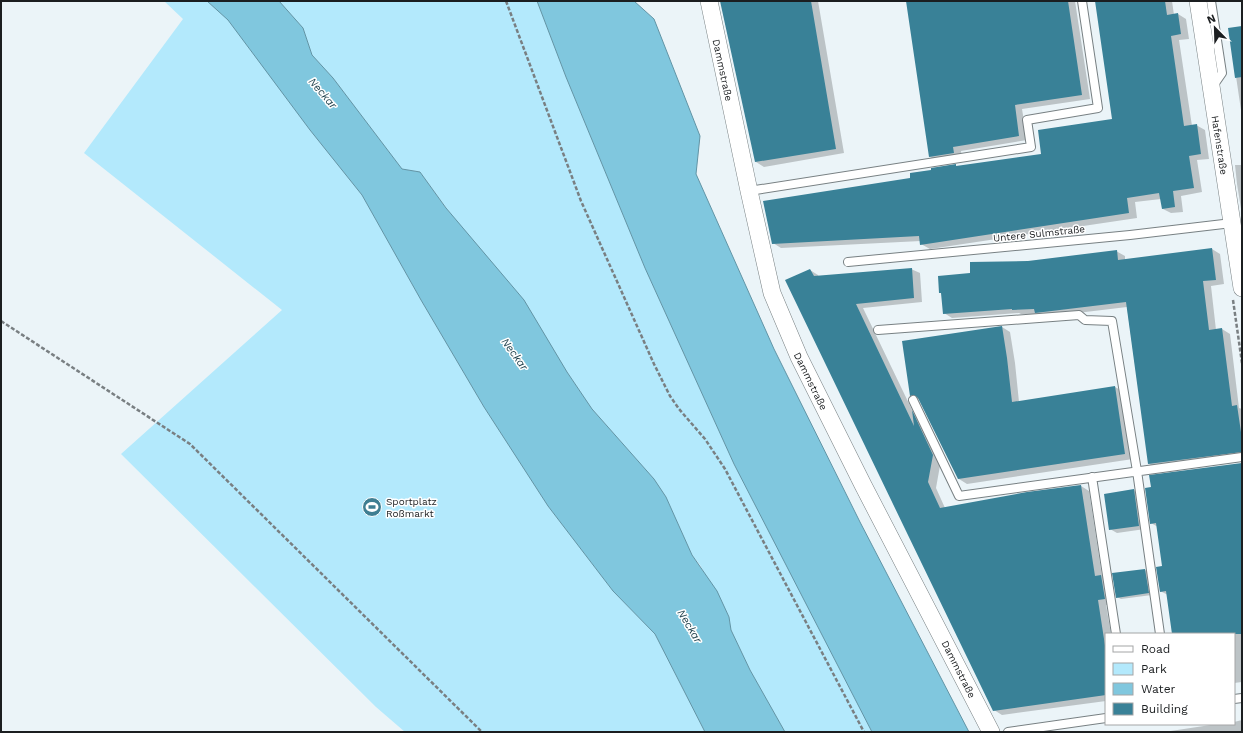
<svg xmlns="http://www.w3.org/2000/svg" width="1243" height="733" viewBox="0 0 1243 733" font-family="'Work Sans',sans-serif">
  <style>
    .green { fill: #b3e9fc }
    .water { fill: #80c7de; stroke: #6294a5 }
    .shadow { fill: #0003 }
    .building { fill: #398197 }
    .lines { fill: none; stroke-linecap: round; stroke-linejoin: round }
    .service-casing { stroke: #788083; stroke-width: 10 }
    .minor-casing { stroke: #788083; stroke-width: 18 }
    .path { stroke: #797f82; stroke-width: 2.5; stroke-dasharray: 4 2; stroke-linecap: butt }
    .service { stroke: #fff; stroke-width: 8 }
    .minor { stroke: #fff; stroke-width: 17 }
    .labels { text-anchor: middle; stroke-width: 3; stroke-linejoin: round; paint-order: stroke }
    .street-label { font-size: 10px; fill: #1b1e20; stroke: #fff }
    .poi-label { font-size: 10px; fill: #1b1e20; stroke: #fff; text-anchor: start }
    .water-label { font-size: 11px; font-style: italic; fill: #1c3e49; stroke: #fff }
  </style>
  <rect width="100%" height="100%" fill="#ebf4f8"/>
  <path class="green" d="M164 1H207L228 19 310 130 362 195 421 300 484 407 548 506 613 591 655 634 705 732H405L376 707 121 454 282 310 84 153 183 19Z
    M279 1H537L566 77 645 268 734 464 872 732H785L750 670 731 630 729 617 700 565 692 555 666 497 654 479 592 409 567 372 420 172 402 169 333 78 312 55 303 28Z"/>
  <path class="water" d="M207 1H279L303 28 312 55 333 78 402 169 420 172 446 208 524 300 567 372 592 409 654 479 666 497 692 555 717 591 729 617 731 630 750 670 785 732H705L655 634 613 591 548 506 484 407 421 300 362 195 310 130 228 20Z
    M537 1H634L654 19 700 136 696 174 774 349 860 522 969 732H872L734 464 645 268 566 77Z"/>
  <path class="shadow" d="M721 1H818L844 153 764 167 756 162Z
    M907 1H1075L1090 99 1022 109 1027 140 961 151 962 158 938 161 930 157Z
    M1096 1H1172L1174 15 1178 14 1186 19 1189 39 1179 40 1192 126 1196 125 1205 130 1209 159 1197 160 1202 192 1181 196 1183 212 1171 213 1163 209 1161 199 1135 202 1137 218 930 249 921 244V241L781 248 773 243 912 179 955 165 958 167 1043 155 1114 120Z
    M1242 27V117L1229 29Z
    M1235 165H1242V215L1237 184Z
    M1212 249 1220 254 1224 284 1211 286 1216 330 1222 329 1230 334 1239 408 1242 409V457L1157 468 1149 464 1127 307 1044 317 1038 314H1021L1019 313 952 318 944 313 971 274 1028 262 1116 251 1125 256V260Z
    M911 269 920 273 922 302 863 308 913 412 920 416 941 460 936 488 945 508 1081 486 1089 491 1102 576 1109 580 1113 604 1106 605 1111 634H1106V701L1002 715 994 710 810 270 818 275 819 277Z
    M1002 327 1010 332 1015 363 1019 402 1115 387 1124 392 1133 459 967 484 959 479 920 400 911 395Z
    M1242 463V682L1234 683V634H1173L1168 595 1160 591 1163 567 1158 527 1151 523Z
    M1134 490 1140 494 1145 529 1117 533 1110 529Z
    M1145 570 1149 572 1152 595 1121 599 1117 597Z
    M1242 720V732H1164L1217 724H1234V722Z"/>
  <path class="building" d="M720 1H811L836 149 755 162Z
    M906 1H1068L1082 95 1015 105 1019 136 953 147 954 153 929 157Z
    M1095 1H1165L1167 15 1178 13 1181 34 1171 36 1184 126 1197 124 1201 154 1189 156 1194 188 1173 191 1175 207 1162 209 1159 193 1127 198 1129 213 920 245 919 236 772 244 763 201 910 178V173L931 170V168L956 164V166L1041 154 1038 130 1112 119Z
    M1242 26V77L1235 78 1228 28Z
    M1212 248 1216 280 1203 281 1209 330 1222 328 1232 406 1237 405 1242 439V452L1148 464 1126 302 1035 313 1034 309 1012 310V309L943 314 941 293H939L938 276 970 273V262L1028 261 1117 250 1118 260Z
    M912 268 914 298 856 304 914 426 912 410 933 455 928 482 940 508 1027 492 1081 485 1095 576 1101 575 1105 599 1098 600 1106 652V695L993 711 906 531 785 280 810 269 814 276Z
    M1002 326 1007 358 1012 402 1115 386 1125 454 958 479 918 398 914 395 910 396 902 341Z
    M1242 463V634H1172L1166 591 1160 592 1156 567 1162 566 1156 523 1150 524 1145 488 1151 487 1149 475Z
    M1134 489 1139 526 1109 530 1104 494Z
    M1145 569 1149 593 1116 598 1112 573Z"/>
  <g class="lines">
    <g class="service-casing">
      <path id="service" d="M1211 1 1222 73 1213 86
        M749 191 1031 147 1027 120 1098 108 1082 1
        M848 262 1130 235 1232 223
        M878 330 1079 315 1085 320 1112 321 1137 471 1160 634
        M913 400 959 496 1242 457
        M1092 477 1116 634
        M1234 699 1242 698
        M1008 732 1106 718"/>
    </g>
    <g class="minor-casing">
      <path id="minor" d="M709 1 749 191 772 293 799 357 863 485 991 732
        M1198 1 1242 288"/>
    </g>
    <path class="path" d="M506 1 581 201 654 364 670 396 679 409 705 439 725 469 864 732
      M1233 300 1242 363
      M1 321 190 444 482 732"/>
    <use href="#service" class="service"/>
    <use href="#minor" class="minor"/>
  </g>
  <defs>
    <g id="stadium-disc" transform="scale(1)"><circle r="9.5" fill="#3f7e92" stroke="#fff"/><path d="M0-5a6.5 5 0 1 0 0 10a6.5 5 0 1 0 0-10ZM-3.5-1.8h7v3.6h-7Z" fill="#fff"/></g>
  </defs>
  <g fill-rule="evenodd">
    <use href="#stadium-disc" x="372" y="507"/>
  </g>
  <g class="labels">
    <g class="street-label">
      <text transform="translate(723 70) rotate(78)" y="4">Dammstraße</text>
      <text transform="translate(1220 145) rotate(81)" y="4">Hafenstraße</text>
      <text transform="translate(1039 233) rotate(-6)" y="4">Untere Sulmstraße</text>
      <text transform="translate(811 381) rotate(64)" y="4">Dammstraße</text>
      <text transform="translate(959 669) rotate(63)" y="4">Dammstraße</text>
    </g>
    <g class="poi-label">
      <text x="386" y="505">Sportplatz<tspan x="386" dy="12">Roßmarkt</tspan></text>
    </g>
    <g class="water-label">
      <text transform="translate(323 93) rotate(49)" y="4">Neckar</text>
      <text transform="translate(515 354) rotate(54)" y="4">Neckar</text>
      <text transform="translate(690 626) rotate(59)" y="4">Neckar</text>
    </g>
  </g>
  <rect width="1243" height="733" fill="none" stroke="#1b1e20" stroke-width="4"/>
  <rect x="1105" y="633" width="130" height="92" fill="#ffffff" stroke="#a4a5a6"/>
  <rect x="1113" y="646" width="20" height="6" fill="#ffffff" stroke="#a4a5a6"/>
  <text x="1141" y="653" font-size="12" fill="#1b1e20">Road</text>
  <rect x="1113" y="663" width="20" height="12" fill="#b3e9fc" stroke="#a4a5a6"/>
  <text x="1141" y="673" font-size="12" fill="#1b1e20">Park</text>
  <rect x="1113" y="683" width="20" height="12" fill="#80c7de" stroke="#a4a5a6"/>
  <text x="1141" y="693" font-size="12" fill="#1b1e20">Water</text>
  <rect x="1113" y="703" width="20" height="12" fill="#398197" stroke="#a4a5a6"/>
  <text x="1141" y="713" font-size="12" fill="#1b1e20">Building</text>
  <g transform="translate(1215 28) rotate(337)" stroke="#ffffff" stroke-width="3" paint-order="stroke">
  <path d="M0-3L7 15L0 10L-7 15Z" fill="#1b1e20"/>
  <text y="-6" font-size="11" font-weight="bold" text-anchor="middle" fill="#1b1e20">N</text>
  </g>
</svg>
